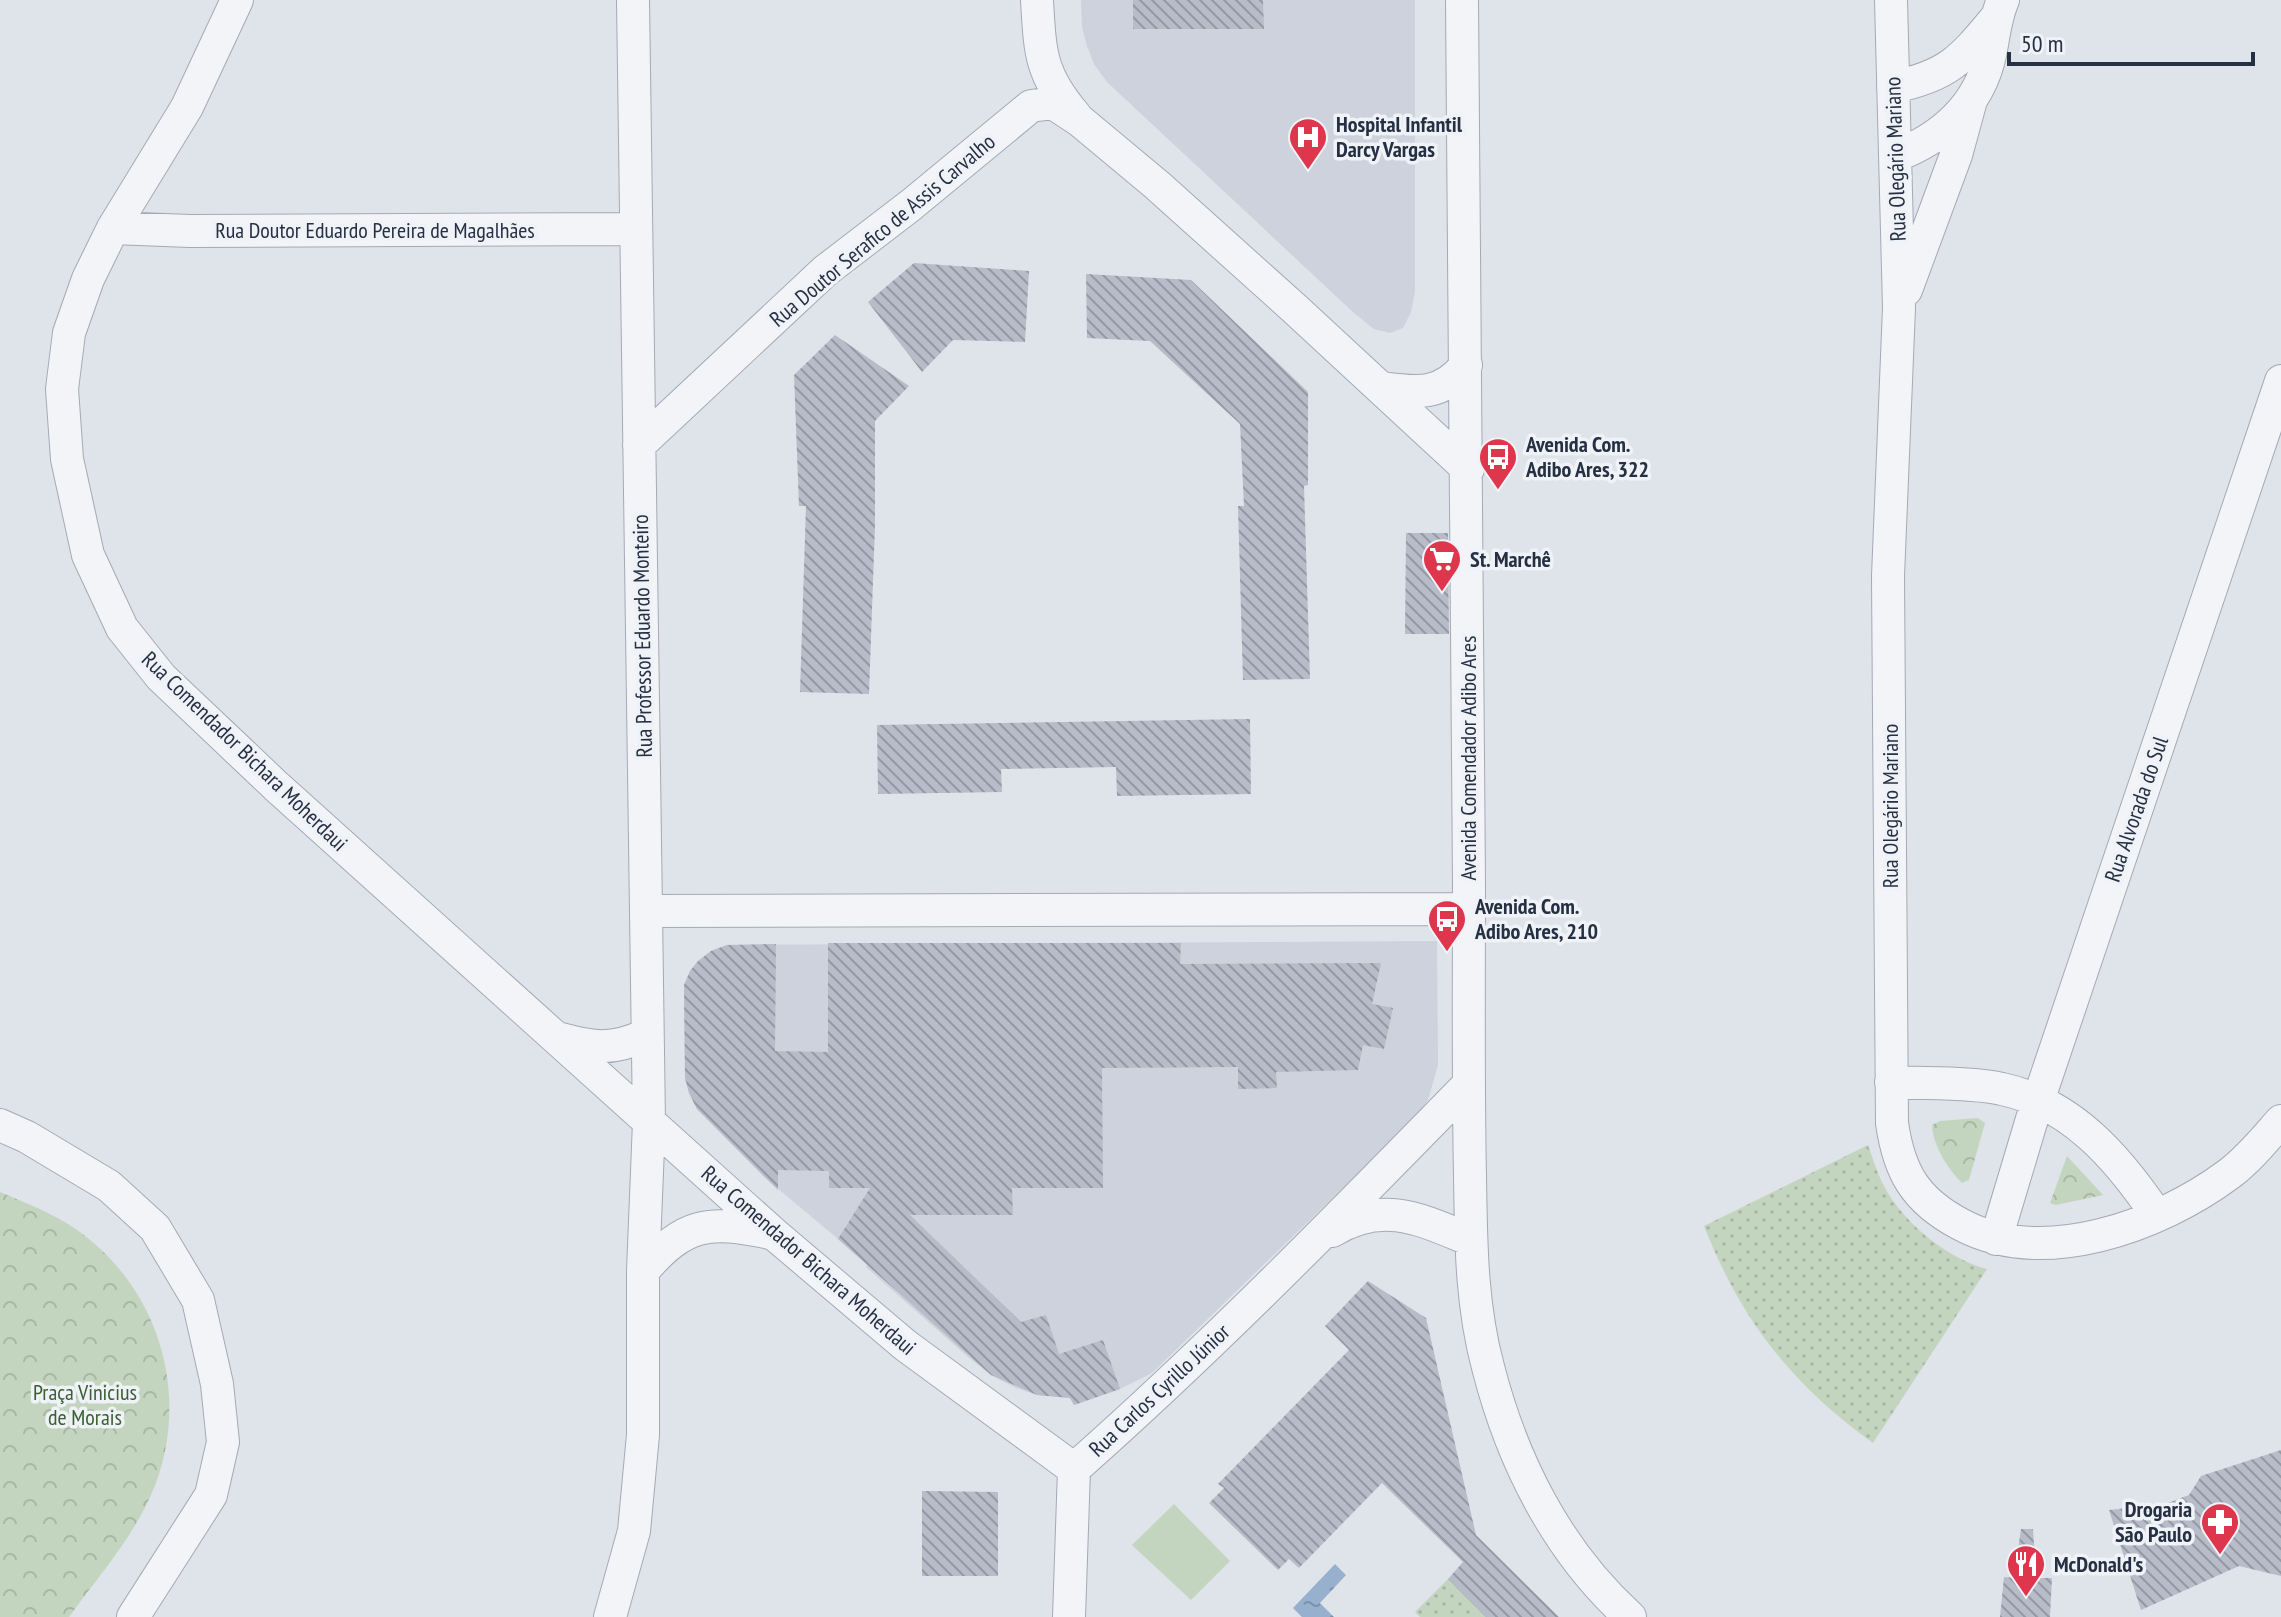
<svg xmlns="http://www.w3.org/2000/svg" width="2281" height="1617" viewBox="0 0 2281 1617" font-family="'PT Sans Narrow',sans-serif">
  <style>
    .built { fill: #cdd2dc }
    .grass { fill: url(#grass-dots) }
    .park { fill: url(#park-crowns) }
    .pitch { fill: #c4d5bf }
    .water { fill: url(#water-ripples) }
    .building { fill: url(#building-back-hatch) }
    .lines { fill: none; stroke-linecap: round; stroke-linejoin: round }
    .minor-casing { stroke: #a4aab5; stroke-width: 34 }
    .minor { stroke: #f2f4f8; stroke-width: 32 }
    .labels { text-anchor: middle; stroke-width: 7; stroke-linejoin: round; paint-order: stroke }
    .poi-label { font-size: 22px; font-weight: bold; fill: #263043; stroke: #eff2f7; text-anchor: start }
    .street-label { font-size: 22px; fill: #263043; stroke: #eff2f7 }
    .park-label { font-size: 22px; fill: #3a6032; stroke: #eff2f7 }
  </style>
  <defs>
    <pattern id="grass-dots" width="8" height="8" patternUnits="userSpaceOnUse" patternTransform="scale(2)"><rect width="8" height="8" fill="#c4d5bf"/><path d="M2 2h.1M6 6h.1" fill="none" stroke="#a8b7a5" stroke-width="1.8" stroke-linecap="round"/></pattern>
    <pattern id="park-crowns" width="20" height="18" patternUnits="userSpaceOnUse" patternTransform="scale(2)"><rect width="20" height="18" fill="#c4d5bf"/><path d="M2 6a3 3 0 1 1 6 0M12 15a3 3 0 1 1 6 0" fill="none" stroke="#a8b7a5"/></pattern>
    <pattern id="water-ripples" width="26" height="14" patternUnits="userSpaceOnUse" patternTransform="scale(2)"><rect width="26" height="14" fill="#96b0ce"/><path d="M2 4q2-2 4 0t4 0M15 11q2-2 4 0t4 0" fill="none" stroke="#7a90a9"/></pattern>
    <pattern id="building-back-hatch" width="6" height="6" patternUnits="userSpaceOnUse" patternTransform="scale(2)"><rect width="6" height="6" fill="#b6bcc8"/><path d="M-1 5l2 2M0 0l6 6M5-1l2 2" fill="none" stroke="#9499a4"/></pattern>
  </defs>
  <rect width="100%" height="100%" fill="#dfe3ea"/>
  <path class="built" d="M1081 0H1415V291L1411 312 1403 328 1390 333 1374 329 1354 313 1107 82 1094 64 1087 46 1082 27Z
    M1437 941 1438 1065 1428 1100 1419 1114 1152 1373 1120 1389 1074 1405 1070 1398 1037 1395 1016 1388 991 1375 968 1357 866 1267 868 1264 764 1177 697 1109 689 1093 685 1078 684 985 690 971 698 961 711 951 727 945Z"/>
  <path class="grass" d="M1868 1145C1874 1162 1880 1182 1891 1198 1913 1230 1950 1259 1987 1269L1873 1443C1791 1384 1741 1320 1704 1226Z
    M1448 1579 1486 1617H1420L1415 1612Z"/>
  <path class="park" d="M1978 1118 1985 1123 1969 1180 1962 1183C1948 1169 1933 1146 1932 1125L1940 1121Z
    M2067 1156 2103 1195 2056 1205 2050 1203Z
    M0 1192C26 1203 53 1213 77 1230 161 1289 193 1400 151 1495 131 1540 97 1578 69 1617H0Z"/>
  <path class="pitch" d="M1174 1504 1230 1561 1191 1600 1132 1545Z"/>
  <path class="water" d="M1335 1564 1346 1575 1320 1603 1334 1617H1302L1293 1608Z"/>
  <path class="building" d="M1133 0H1263L1264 29H1133Z
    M914 263 1029 271 1025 342 953 340 922 372 868 302Z
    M1086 274 1191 280 1308 392V485L1304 486 1310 679 1243 680 1238 506H1244L1240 424 1150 341 1087 338Z
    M835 335 909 386 875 421V525L869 694 800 692 806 506H799L794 375Z
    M1406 533H1448L1449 634H1405Z
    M1250 719 1251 794 1117 796 1116 767 1001 769 1002 792 878 794 877 725Z
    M828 943H1181L1180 964 1381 963 1372 1004 1393 1008 1384 1049 1363 1045 1358 1070 1276 1072 1277 1088 1238 1089V1067L1102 1068 1103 1188H1012L1013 1215H910L1021 1322 1046 1315 1059 1354 1103 1340 1120 1389 1074 1405 1070 1398 1037 1395 991 1375 838 1239 870 1188H829V1171L778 1170V1190L697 1109 689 1093 685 1078 684 985 690 971 698 961 711 951 727 945 776 944 775 1051 828 1052Z
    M1368 1281 1426 1318 1476 1535 1559 1617H1486L1448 1579 1463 1562 1382 1483 1299 1568 1289 1559 1278 1570 1209 1503 1224 1488 1218 1484 1349 1350 1325 1326Z
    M2281 1450V1576L2239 1566 2141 1610 2109 1510 2165 1504 2189 1495 2201 1476Z
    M922 1491 998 1492V1576H922Z
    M2021 1529H2033L2036 1578H2052L2050 1617H2000L2004 1577 2014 1578Z"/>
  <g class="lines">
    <g class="minor-casing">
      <path id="minor" d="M237 0 187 107 113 228 88 279 69 333 62 389 67 459 88 555 122 628 161 677 276 786 774 1234 905 1345 1074 1469
        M1037 0C1040 52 1040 74 1075 115
        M1462 0C1466 295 1468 590 1469 884 1469 982 1468 1079 1470 1176 1471 1241 1471 1304 1488 1367 1512 1461 1557 1551 1630 1617
        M1891 0 1899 308 1888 576 1892 1123C1899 1172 1915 1200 1960 1224 2043 1269 2159 1226 2229 1174 2249 1159 2265 1139 2281 1121
        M1893 87C1948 76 1961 60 1996 18
        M1895 156C1941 139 1979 106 1990 55 1994 36 1995 18 2003 0
        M113 228 190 231 636 229
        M1906 290 1956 155 1971 100
        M1382 388C1418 393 1442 396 1466 365
        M639 445 825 271 911 205 1031 106 1053 103 1079 120 1157 185 1294 308 1468 469
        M646 911 1469 909
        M557 1038C593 1048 612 1051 646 1035
        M1891 1082C1924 1084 1973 1082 2002 1089 2072 1104 2118 1158 2156 1214
        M0 1125 27 1137 109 1186 155 1228 198 1300 217 1384 223 1442 211 1495 133 1617
        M1332 1231C1383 1200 1420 1219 1471 1240
        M1996 1239 2032 1119 2281 381
        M643 1271C685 1222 709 1220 770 1233
        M610 1617 634 1531 643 1435V1271L649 1122 633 0
        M1069 1617 1074 1469C1212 1347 1340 1216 1468 1085"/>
    </g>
    <use href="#minor" class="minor"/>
  </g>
  <defs>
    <g id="hospital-pin" transform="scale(2)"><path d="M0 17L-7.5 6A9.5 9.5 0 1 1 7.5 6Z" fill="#dd364d" stroke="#eff2f7"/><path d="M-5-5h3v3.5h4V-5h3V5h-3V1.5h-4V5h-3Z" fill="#fff"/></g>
    <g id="bus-pin" transform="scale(2)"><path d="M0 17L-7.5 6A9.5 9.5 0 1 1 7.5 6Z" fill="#dd364d" stroke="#eff2f7"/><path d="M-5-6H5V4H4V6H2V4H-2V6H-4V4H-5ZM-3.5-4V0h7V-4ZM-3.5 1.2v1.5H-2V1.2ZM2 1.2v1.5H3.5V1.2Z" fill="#fff"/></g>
    <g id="supermarket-pin" transform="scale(2)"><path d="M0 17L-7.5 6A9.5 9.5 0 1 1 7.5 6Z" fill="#dd364d" stroke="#eff2f7"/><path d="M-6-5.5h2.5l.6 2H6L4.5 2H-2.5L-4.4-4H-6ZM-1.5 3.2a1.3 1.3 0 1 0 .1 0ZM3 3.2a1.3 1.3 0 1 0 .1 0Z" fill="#fff"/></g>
    <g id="pharmacy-pin" transform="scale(2)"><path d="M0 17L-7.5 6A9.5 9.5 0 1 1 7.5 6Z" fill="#dd364d" stroke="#eff2f7"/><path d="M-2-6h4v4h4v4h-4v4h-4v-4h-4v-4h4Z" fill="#fff"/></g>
    <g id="restaurant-pin" transform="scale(2)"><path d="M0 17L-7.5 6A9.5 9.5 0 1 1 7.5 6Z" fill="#dd364d" stroke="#eff2f7"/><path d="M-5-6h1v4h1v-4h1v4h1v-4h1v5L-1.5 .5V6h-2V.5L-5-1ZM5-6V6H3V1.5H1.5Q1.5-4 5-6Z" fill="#fff"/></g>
  </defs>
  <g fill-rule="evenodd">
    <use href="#hospital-pin" x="1308" y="137"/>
    <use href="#bus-pin" x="1498" y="457"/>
    <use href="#supermarket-pin" x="1442" y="559"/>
    <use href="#bus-pin" x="1447" y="919"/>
    <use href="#pharmacy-pin" x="2220" y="1522"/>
    <use href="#restaurant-pin" x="2026" y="1564"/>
  </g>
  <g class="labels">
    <g class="poi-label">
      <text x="1336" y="132">Hospital Infantil<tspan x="1336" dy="25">Darcy Vargas</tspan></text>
      <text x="1526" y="452">Avenida Com.<tspan x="1526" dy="25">Adibo Ares, 322</tspan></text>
      <text x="1470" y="567">St. Marchê</text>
      <text x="1475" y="914">Avenida Com.<tspan x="1475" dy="25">Adibo Ares, 210</tspan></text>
      <text x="2192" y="1517" text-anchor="end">Drogaria<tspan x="2192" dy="25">São Paulo</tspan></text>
      <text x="2054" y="1572">McDonald's</text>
    </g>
    <g class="street-label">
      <text transform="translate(1895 159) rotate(-92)" y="8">Rua Olegário Mariano</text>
      <text x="375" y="238">Rua Doutor Eduardo Pereira de Magalhães</text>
      <text transform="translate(882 230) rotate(-40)" y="8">Rua Doutor Serafico de Assis Carvalho</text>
      <text transform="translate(642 636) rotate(-91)" y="8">Rua Professor Eduardo Monteiro</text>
      <text transform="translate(245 751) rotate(44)" y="8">Rua Comendador Bichara Moherdaui</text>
      <text transform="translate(1468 758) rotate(-90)" y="8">Avenida Comendador Adibo Ares</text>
      <text transform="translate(1890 806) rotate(-90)" y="8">Rua Olegário Mariano</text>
      <text transform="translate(2136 809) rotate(-71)" y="8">Rua Alvorada do Sul</text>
      <text transform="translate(809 1260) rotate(41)" y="8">Rua Comendador Bichara Moherdaui</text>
      <text transform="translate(1159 1390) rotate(-43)" y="8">Rua Carlos Cyrillo Júnior</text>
    </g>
    <g class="park-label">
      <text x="85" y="1400">Praça Vinicius<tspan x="85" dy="25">de Morais</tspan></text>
    </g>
  </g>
  <path d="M2009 52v12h244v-12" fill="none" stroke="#263043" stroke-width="4"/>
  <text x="2021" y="52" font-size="24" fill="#263043" stroke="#eff2f7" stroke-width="6" paint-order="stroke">50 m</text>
</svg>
